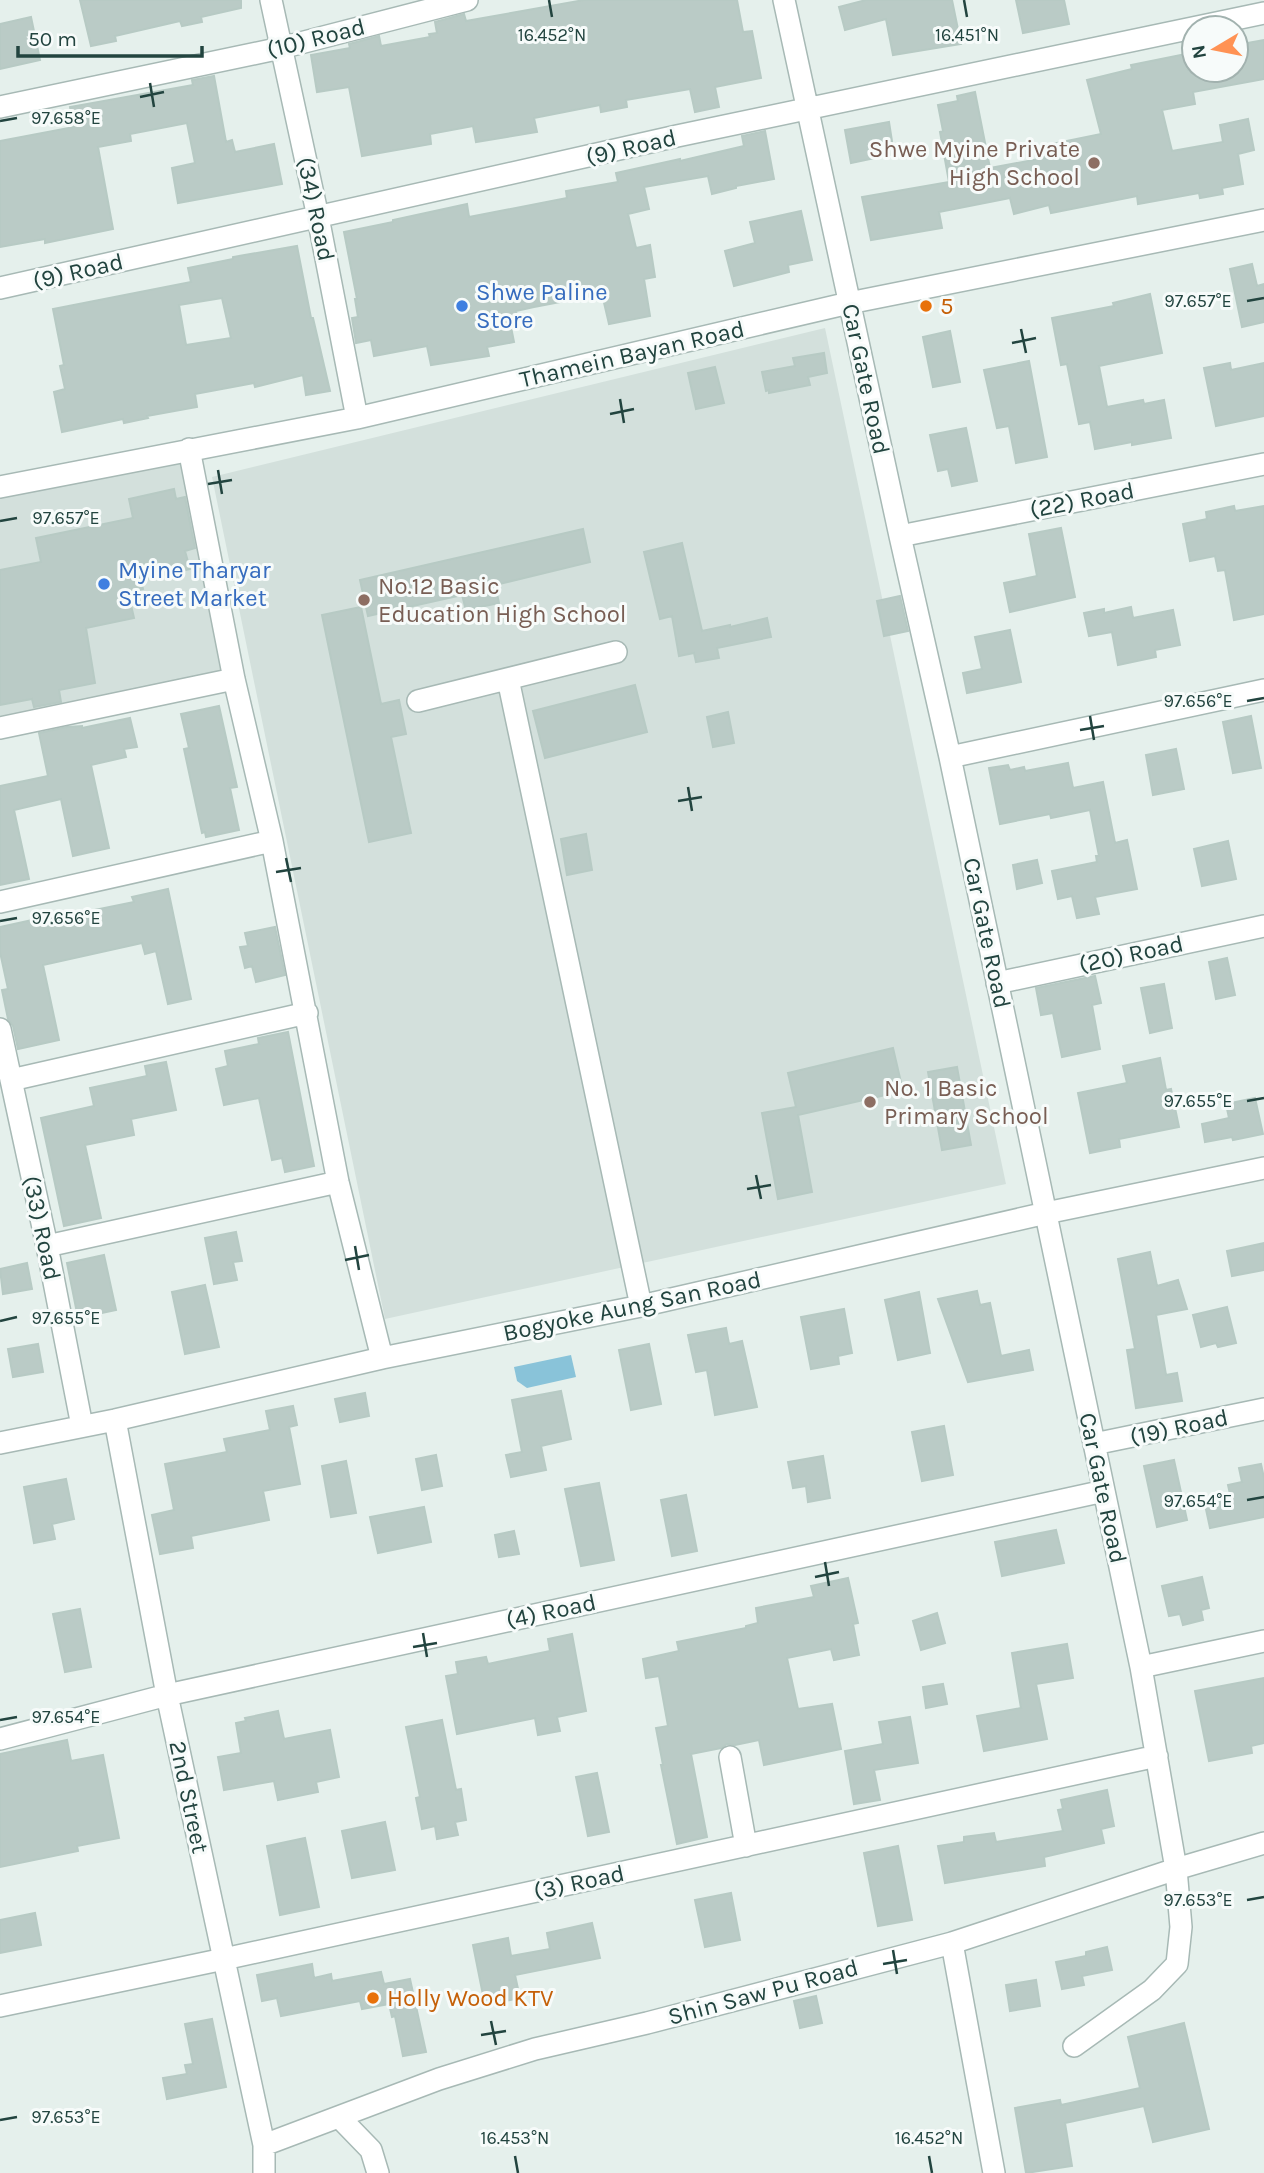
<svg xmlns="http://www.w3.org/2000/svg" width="1264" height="2173" viewBox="0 0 1264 2173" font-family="Karla,sans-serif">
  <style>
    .built { fill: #d3e0dc }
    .water { fill: #89c3d9 }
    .building { fill: #bacbc6; stroke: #b7cac4; stroke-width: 2; fill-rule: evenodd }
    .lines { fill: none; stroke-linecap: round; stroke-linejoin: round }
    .minor-casing { stroke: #a7b9b5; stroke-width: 24 }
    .minor { stroke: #fff; stroke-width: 21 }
    .ticks { fill: none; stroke: #22443f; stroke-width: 2.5 }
    .education-dot { fill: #8d6e63; stroke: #f7fbfa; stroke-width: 2.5 }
    .shop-dot { fill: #3f7fe0; stroke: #f7fbfa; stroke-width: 2.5 }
    .food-dot { fill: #e8710a; stroke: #f7fbfa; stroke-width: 2.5 }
    .labels { text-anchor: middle; stroke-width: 6; stroke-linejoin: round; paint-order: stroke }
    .street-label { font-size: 24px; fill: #22443f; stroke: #f7fbfa }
    .education-label { font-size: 24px; fill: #785e54; stroke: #f7fbfa; text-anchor: start }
    .shop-label { font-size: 24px; fill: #366cbe; stroke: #f7fbfa; text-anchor: start }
    .food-label { font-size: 24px; fill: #c56008; stroke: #f7fbfa; text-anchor: start }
    .ticks-label { font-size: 18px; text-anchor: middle; fill: #22443f; stroke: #f7fbfa; stroke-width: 6; stroke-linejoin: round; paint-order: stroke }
  </style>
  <rect width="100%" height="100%" fill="#e5f0ec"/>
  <path class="built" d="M825 328 1006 1184 385 1319 212 477Z
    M185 458 225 675 0 723V494Z"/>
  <path class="water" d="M571 1355 576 1377 527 1388 517 1381 514 1367Z"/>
  <path class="building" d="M80 0H241V8L201 17 202 22 182 26 180 21 115 36 116 41 91 46Z
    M584 0H737L743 32 752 31 761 78 715 87 719 107 695 112 690 89 626 100 627 107 601 112 600 105 534 118 537 132 476 142 473 126 430 134 431 144 362 156 349 87 317 92 311 55 350 48 349 44 379 36 381 46 430 37 429 34 437 33 435 22 464 14 466 21Z
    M866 0H952L961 44 893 55 886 19 845 30 839 7Z
    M1016 0H1064L1069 24 1023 33Z
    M31 17 40 60 0 69V24Z
    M1264 40V79L1193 92 1195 104 1162 110 1172 151 1223 142 1220 125 1248 119 1254 150 1238 154 1243 184 1222 188 1223 194 1200 198 1199 193 1138 204 1137 196 1051 213 1049 205 1014 214 1010 198 939 212 942 228 871 240 862 197 949 182 940 132 943 131 938 105 958 101 957 96 975 92 990 168 1044 158 1042 146 1101 134 1087 80 1132 69 1131 65 1186 54 1188 70H1236V45Z
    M214 76 226 142 232 140 235 152 274 144 282 184 178 203 172 168 195 163 187 123 130 134 131 141 98 147 113 229 45 243V239L0 247V141L74 127 70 107 193 85 192 80Z
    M889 122 894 154 851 163 845 130Z
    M765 131 774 179 736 186V188L712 194 708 176 644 187 649 209 628 214 636 248 650 245 655 277 644 279 650 316 609 324 602 294 534 307 516 311 519 326 511 327 514 342 487 347 489 356 431 365 427 346 374 356 371 340 356 343 352 318 358 317 355 299H357L344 232 393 222V220L467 204 469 217 567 198 566 191 618 182 616 173 680 159V161L744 146 742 136Z
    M801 211 812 260 788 265 789 272 734 286 725 251 755 243 750 222Z
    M297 246 311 318H313L330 391 306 395 303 375 255 387 254 383 195 394 197 407 147 416 148 418 124 423 123 419 62 432 54 392 65 389 60 366 64 365 53 309 191 282 188 268 233 259V257ZM222 298 231 338 186 345 179 305Z
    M1252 264 1257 286 1264 284V322L1242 327 1230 269Z
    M1150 294 1162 353 1099 366 1107 407 1143 400 1144 404 1164 400 1171 438 1132 445V442L1095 449 1090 422 1079 424 1067 364 1061 365 1052 318 1114 306 1113 303Z
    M950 331 960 382 933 387 923 337Z
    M824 353 827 373 808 377 810 385 769 393V390L766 391 762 372 795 366 793 358Z
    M1029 361 1047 457 1016 463 1009 426 997 428 984 370Z
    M1230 363 1231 370 1264 363V416L1216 426 1204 368Z
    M715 367 724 403 696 409 688 373Z
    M966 428 977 481 952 486 948 469 938 471 930 435Z
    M174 489 176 499 185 497 195 548 185 551 190 569 141 580 143 589 128 592 134 618 86 628 95 683 59 690 61 702 34 707 32 699 0 705V570L41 562 36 538 133 518 129 499Z
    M1234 506 1235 511 1264 506V614L1234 620 1225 570 1218 571 1215 556 1190 561 1183 524 1207 519 1206 512Z
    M1061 528 1075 597 1010 612 1004 583 1037 576 1029 534Z
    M583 529 590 562 495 585 499 603 466 610 462 595 368 616 360 580Z
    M682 543 702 631 730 625V627L767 618 771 637 717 648 719 658 696 662 694 653 679 656 672 616 660 619 644 552Z
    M900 596 908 631 884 636 877 601Z
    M361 607 381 704 399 700 406 734 391 737 411 833 369 842 322 615Z
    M1131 607 1133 618 1173 610 1180 645 1155 650 1156 657 1118 665 1112 632 1089 636 1084 613 1104 609V613Z
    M1010 630 1021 682 967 693 963 673 982 669 975 637Z
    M635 685 647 732 545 758 533 711Z
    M219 706 237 787 230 788 239 830 206 837 205 832 202 833 184 749 189 748 181 714Z
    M728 712 734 743 713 747 707 717Z
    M1251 716 1261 768 1233 773 1223 722Z
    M130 718 137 747 124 749 126 757 91 765 109 848 73 856 61 799 14 810 29 879 0 885V786L48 776 39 733 67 727 82 726V728Z
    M1176 749 1184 789 1153 795 1146 755Z
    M1068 763 1073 788 1103 782 1115 843 1127 840 1137 889 1095 897 1099 914 1077 918 1072 896 1058 899 1052 871 1097 862 1096 856H1099L1090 810 1051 818 1050 814 1000 824 989 768 1008 765 1010 770 1024 767 1025 771Z
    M586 834 592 870 567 875 561 839Z
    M1228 841 1236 879 1202 886 1194 849Z
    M1037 860 1042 883 1017 889 1013 865Z
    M168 889 191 999 168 1004 156 951 145 954 142 943 43 965 59 1040 18 1049 13 1026 8 1019 2 990 8 989 0 952V927L69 912 70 915 134 902 132 897Z
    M275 927 285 975 256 982 252 966 245 968 240 947 248 946 245 933Z
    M1227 958 1235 995 1216 999 1209 962Z
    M1095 976 1101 1003 1092 1005 1100 1049 1062 1057 1053 1013 1041 1015 1036 988Z
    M1164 984 1172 1028 1150 1033 1141 988Z
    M288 1032 314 1166 285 1172 282 1158 272 1160 259 1098 224 1105 216 1069 228 1066 225 1051 259 1044 258 1038Z
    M893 1048 903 1091 798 1115 812 1192 778 1199 762 1113 796 1107 788 1073Z
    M1160 1058 1166 1090 1171 1089 1179 1127 1119 1139 1120 1147 1090 1153 1078 1093 1127 1083 1123 1066Z
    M166 1062 176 1110 131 1119 134 1135 85 1145 101 1218 64 1226 41 1118 94 1106 90 1088 147 1076 145 1066Z
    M957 1067 971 1145 942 1150 928 1072Z
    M1255 1098 1263 1134 1233 1140 1232 1137 1205 1142 1202 1124 1229 1118 1226 1104Z
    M236 1232 242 1261 233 1262 237 1280 214 1284 205 1238Z
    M1264 1243V1270L1232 1276 1227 1251Z
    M1150 1252 1157 1286 1178 1280 1187 1309 1156 1315 1166 1375 1177 1373 1182 1401 1136 1408 1127 1350 1135 1349 1118 1259Z
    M104 1255 116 1310 78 1318 67 1263Z
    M27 1263 32 1289 3 1294 0 1269Z
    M205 1285 219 1347 185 1354 172 1292Z
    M977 1291 980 1305 990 1303 1001 1356 1029 1350 1033 1370 968 1382 938 1299Z
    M919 1292 930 1353 898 1360 885 1300Z
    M1227 1307 1236 1343 1218 1347 1216 1343 1201 1347 1193 1315Z
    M844 1309 852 1353 838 1356 839 1364 811 1369 801 1317Z
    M726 1328 729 1344 742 1341 757 1407 715 1415 707 1370 696 1372 688 1335Z
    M38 1344 43 1372 13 1377 8 1349Z
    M649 1344 661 1404 631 1410 619 1350Z
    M561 1391 571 1439 541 1446 546 1470 511 1477 506 1455 522 1452 512 1400Z
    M365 1393 369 1416 340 1422 335 1399Z
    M293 1406 297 1425 289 1427 300 1484 263 1491 269 1520 191 1536 193 1548 160 1554 152 1515 174 1510 165 1464 227 1452 224 1439 270 1430 266 1411Z
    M944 1426 953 1475 922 1481 912 1432Z
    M436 1455 442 1486 422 1490 416 1459Z
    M823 1456 830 1498 808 1502 806 1486 793 1488 788 1462Z
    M1174 1460 1187 1520 1157 1527 1144 1466Z
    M346 1461 356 1513 331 1517 322 1466Z
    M1261 1464 1264 1478V1517L1210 1528 1204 1500 1230 1494 1228 1485 1242 1482 1239 1468Z
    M66 1479 74 1519 52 1524 55 1539 34 1543 24 1487Z
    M599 1483 614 1560 581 1566 565 1489Z
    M686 1495 697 1551 672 1556 661 1500Z
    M424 1507 431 1542 378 1553 370 1517Z
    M1056 1530 1064 1563 1002 1576 995 1542Z
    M514 1531 519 1554 499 1557 495 1535Z
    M1202 1577 1209 1608 1201 1610 1203 1620 1183 1625 1180 1614 1169 1616 1162 1586Z
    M848 1578 858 1623 853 1624 859 1655 834 1660 831 1649 787 1658 798 1709 832 1704 841 1749 764 1765 759 1740 735 1745 727 1744 721 1748 691 1754 707 1837 677 1844 661 1765H663L656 1728 668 1726 659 1676 646 1678 643 1659 679 1651 677 1642 746 1628V1626L758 1623 756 1608 814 1597 811 1586Z
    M80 1609 91 1667 65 1672 53 1614Z
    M937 1613 945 1643 921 1650 913 1621Z
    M572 1634 586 1711 557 1717 560 1731 538 1735 535 1718 457 1734 446 1676 458 1674 456 1662 486 1657 488 1664 550 1651 548 1639Z
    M1067 1644 1073 1678 1036 1684 1047 1739 984 1751 977 1716 1021 1708 1012 1653Z
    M1264 1678V1743L1251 1746 1252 1753 1209 1761 1195 1691Z
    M943 1684 947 1704 926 1708 923 1687Z
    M278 1711 284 1739 330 1730 339 1777 316 1782 318 1792 278 1800 274 1781 224 1790 218 1757 241 1753 236 1723 246 1721 245 1718Z
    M910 1717 918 1763 874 1770 880 1800 854 1804 845 1751 883 1744 879 1722Z
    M442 1720 456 1790 461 1789 466 1820 455 1822 458 1835 437 1839 435 1826 422 1829 416 1798 420 1797 406 1727Z
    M67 1740 71 1761 103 1755 119 1838 77 1846 78 1851 0 1867V1754Z
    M597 1773 609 1832 588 1836 576 1777Z
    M1107 1790 1114 1826 1101 1829 1104 1843 1044 1857 1045 1866 945 1883 938 1846 964 1842V1837L994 1833 996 1842 1063 1831 1058 1810 1063 1809 1061 1800Z
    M385 1822 395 1870 352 1878 342 1831Z
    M305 1838 319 1907 280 1915 267 1846Z
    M898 1846 912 1920 878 1926 864 1853Z
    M731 1893 740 1940 705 1947 695 1900Z
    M35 1913 41 1945 0 1953V1920Z
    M592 1923 600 1958 515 1975 520 1998 485 2005 473 1945 508 1938 511 1956 550 1949 547 1933Z
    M1107 1947 1112 1970 1082 1976 1084 1985 1062 1989 1056 1962 1086 1956V1952Z
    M312 1964 314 1978 331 1974 332 1981 381 1972 384 1984 410 1979 426 2052 403 2056 395 2016 392 2017 389 2004 362 2009 360 2001 281 2016 277 1998 262 2001 257 1975Z
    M1036 1980 1040 2006 1010 2011 1006 1985Z
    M816 1996 822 2023 800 2028 794 2001Z
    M212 2019 226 2087 167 2099 163 2078 187 2074 185 2065 193 2064 185 2024Z
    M1184 2023 1209 2129 1153 2142 1144 2106 1065 2123 1072 2166 1026 2173 1015 2108 1060 2100 1061 2105 1140 2088 1128 2037Z"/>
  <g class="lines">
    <g class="minor-casing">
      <path id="minor" d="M271 0 318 217 357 418
        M784 0 900 536 950 757 1141 1667 1176 1869 1181 1927 1177 1964 1152 1990 1074 2046
        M0 107 281 48 467 0
        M0 288 677 136 1264 13
        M189 449 234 679 272 841 338 1182 382 1358
        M0 487 357 418 849 303 1264 220
        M900 536 1264 464
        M508 679 641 1306
        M418 701 616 652
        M0 728 234 679
        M950 757 1264 690
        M0 902 272 841
        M997 983 1264 926
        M0 1029 47 1246 82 1426
        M11 1080 307 1013
        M47 1246 338 1182
        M115 1420 167 1695 264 2145V2173
        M0 1443 115 1420 382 1358 641 1306 1046 1213 1264 1168
        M1094 1444 1264 1409
        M1141 1667 1264 1641
        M0 1739 167 1695 1104 1491
        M730 1757 746 1846
        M952 1943 994 2173
        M0 2006 224 1959 1157 1756
        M339 2117 371 2150 378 2173
        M264 2145 439 2079 535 2049 647 2023 952 1943 1176 1869 1264 1843"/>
    </g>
    <use href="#minor" class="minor"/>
  </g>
  <path class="ticks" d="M549 0 552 17M964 0 967 17M150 83 154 107M140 97 164 92M0 121 17 118M1247 301 1264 298M1021 329 1026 353M1012 343 1036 338M620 399 624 423M610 414 634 409M218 470 222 494M208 484 232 480M0 521 17 518M1247 701 1264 698M1090 716 1094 740M1080 730 1104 726M688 787 692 811M678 801 702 797M286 858 291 882M276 872 301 868M0 921 17 918M1247 1101 1264 1098M756 1175 761 1199M747 1189 771 1185M355 1246 359 1270M345 1260 369 1255M0 1321 17 1317M1247 1500 1264 1497M825 1562 829 1586M815 1577 839 1572M423 1633 427 1657M413 1647 437 1643M0 1720 17 1717M1247 1900 1264 1897M893 1950 897 1974M883 1964 907 1960M491 2021 496 2045M481 2035 506 2031M0 2120 17 2117M515 2156 518 2173M929 2156 932 2173"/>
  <g class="education-dot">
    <circle cx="1094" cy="163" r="7"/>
    <circle cx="364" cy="600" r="7"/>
    <circle cx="870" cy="1102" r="7"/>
  </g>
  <g class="shop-dot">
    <circle cx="462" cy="306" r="7"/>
    <circle cx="104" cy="584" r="7"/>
  </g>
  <g class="food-dot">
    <circle cx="926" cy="306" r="7"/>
    <circle cx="373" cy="1998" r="7"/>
  </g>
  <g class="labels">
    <g class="street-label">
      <text transform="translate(316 38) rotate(-14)" y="8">(10) Road</text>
      <text transform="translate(631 147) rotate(-13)" y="8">(9) Road</text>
      <text transform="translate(316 209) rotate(78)" y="8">(34) Road</text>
      <text transform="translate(78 271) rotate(-13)" y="8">(9) Road</text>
      <text transform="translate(632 354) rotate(-13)" y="8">Thamein Bayan Road</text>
      <text transform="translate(866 379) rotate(78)" y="8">Car Gate Road</text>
      <text transform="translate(1082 500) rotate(-11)" y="8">(22) Road</text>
      <text transform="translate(987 933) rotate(78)" y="8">Car Gate Road</text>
      <text transform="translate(1131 954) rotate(-12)" y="8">(20) Road</text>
      <text transform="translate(42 1228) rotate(78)" y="8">(33) Road</text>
      <text transform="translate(632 1306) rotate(-12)" y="8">Bogyoke Aung San Road</text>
      <text transform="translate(1179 1427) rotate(-12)" y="8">(19) Road</text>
      <text transform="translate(1103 1488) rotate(78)" y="8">Car Gate Road</text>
      <text transform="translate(551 1611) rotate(-12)" y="8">(4) Road</text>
      <text transform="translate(189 1797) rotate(78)" y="8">2nd Street</text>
      <text transform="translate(579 1882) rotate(-12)" y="8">(3) Road</text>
      <text transform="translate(763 1992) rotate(-15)" y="8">Shin Saw Pu Road</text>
    </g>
    <g class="education-label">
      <text x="1080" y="157" text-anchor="end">Shwe Myine Private<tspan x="1080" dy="28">High School</tspan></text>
      <text x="378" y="594">No.12 Basic<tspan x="378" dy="28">Education High School</tspan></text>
      <text x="884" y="1096">No. 1 Basic<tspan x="884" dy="28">Primary School</tspan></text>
    </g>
    <g class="shop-label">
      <text x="476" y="300">Shwe Paline<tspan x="476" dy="28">Store</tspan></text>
      <text x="118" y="578">Myine Tharyar<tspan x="118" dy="28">Street Market</tspan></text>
    </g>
    <g class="food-label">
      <text x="940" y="314">5</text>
      <text x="387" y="2006">Holly Wood KTV</text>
    </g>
  </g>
  <g class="ticks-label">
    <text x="967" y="41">16.451°N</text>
    <text x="552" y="41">16.452°N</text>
    <text x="66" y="124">97.658°E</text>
    <text x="1198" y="307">97.657°E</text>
    <text x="66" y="524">97.657°E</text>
    <text x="1198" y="707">97.656°E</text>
    <text x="66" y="924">97.656°E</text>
    <text x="1198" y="1107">97.655°E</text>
    <text x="66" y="1324">97.655°E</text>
    <text x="1198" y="1507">97.654°E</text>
    <text x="66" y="1723">97.654°E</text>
    <text x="1198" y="1906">97.653°E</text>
    <text x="66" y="2123">97.653°E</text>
    <text x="515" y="2144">16.453°N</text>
    <text x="929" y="2144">16.452°N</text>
  </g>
  <g transform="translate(1215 49) rotate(260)"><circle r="33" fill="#f7fbfa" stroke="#a2b2af" stroke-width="2"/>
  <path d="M0-5L12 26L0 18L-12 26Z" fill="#ff9254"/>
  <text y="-10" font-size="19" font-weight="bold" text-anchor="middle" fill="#22443f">N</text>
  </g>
  <path d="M18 46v10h184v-10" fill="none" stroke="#22443f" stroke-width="3.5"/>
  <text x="28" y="46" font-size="21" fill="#22443f" stroke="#f7fbfa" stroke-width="5" paint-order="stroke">50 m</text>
</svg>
